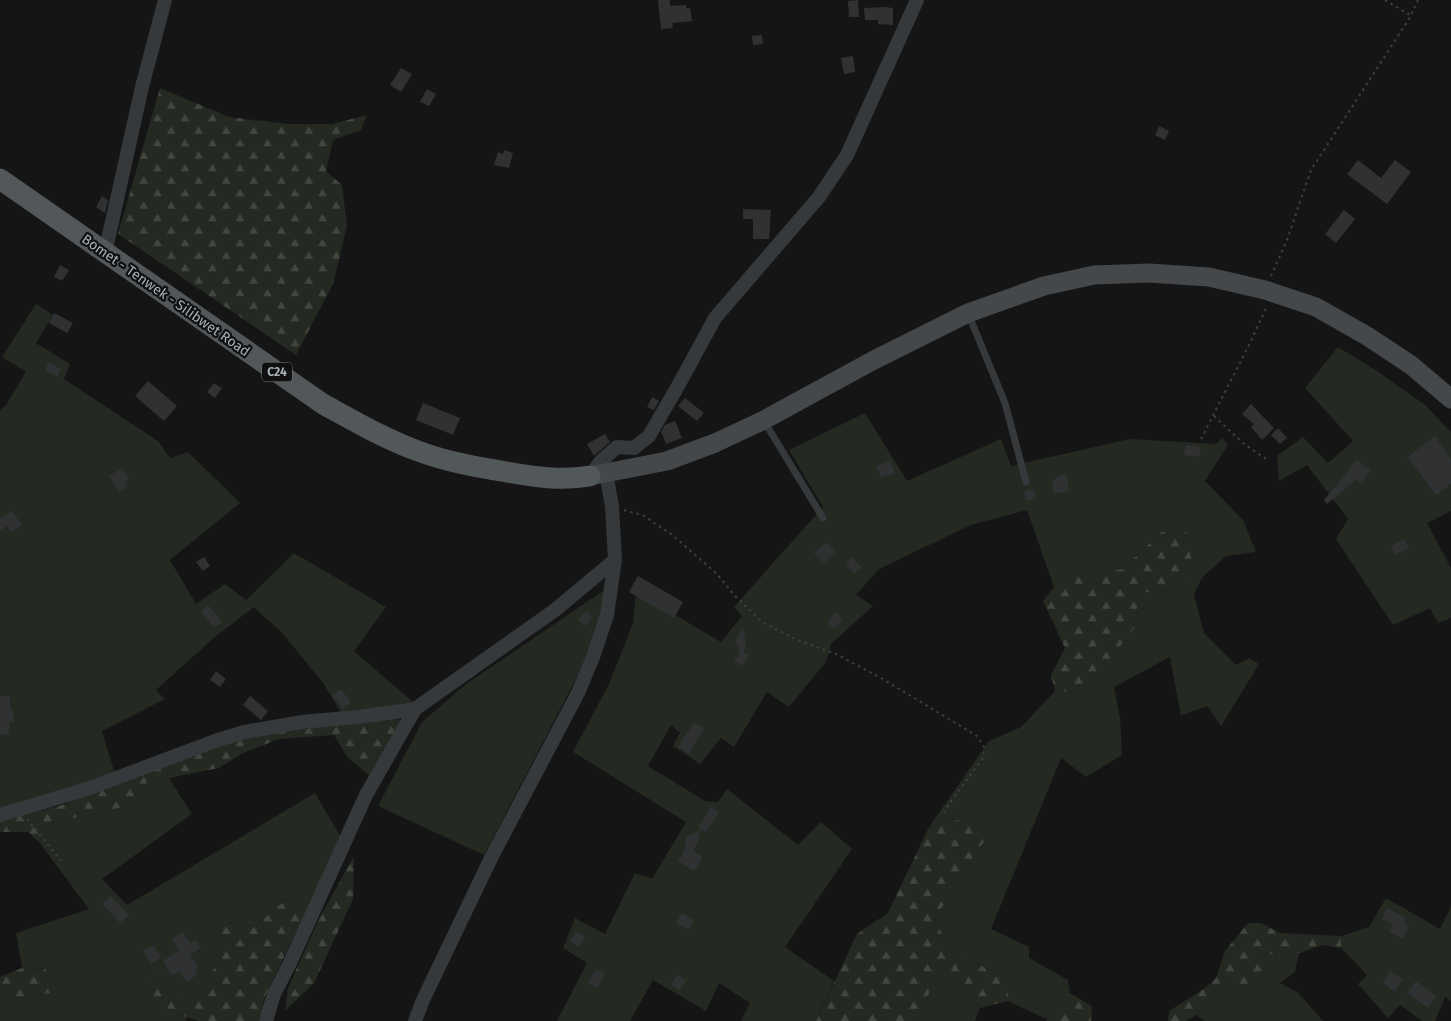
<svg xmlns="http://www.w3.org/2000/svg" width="1451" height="1021" viewBox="0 0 1451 1021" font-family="'Fira Sans',sans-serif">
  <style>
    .grass { fill: #242921 }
    .forest { fill: url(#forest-firs) }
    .building { fill: #303132 }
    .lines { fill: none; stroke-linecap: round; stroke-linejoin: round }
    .path { stroke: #3c4042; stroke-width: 2; stroke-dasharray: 2.5 4; stroke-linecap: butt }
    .lane { stroke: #36393b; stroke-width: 7 }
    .street { stroke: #36393b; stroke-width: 14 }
    .secondary { stroke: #44484b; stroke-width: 19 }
    .primary { stroke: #52575a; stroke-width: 21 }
    .labels { text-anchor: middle; stroke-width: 4.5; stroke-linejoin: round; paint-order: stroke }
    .shield { fill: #101011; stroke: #7a8184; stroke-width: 1 }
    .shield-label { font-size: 12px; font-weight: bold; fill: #a7b2b6 }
    .street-label { font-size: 14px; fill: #a7b2b6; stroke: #101011 }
  </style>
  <defs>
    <pattern id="forest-firs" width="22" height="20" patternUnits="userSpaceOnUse" patternTransform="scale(1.25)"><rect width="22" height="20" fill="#242921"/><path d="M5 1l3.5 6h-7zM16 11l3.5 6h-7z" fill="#41463f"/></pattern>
  </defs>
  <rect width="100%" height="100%" fill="#151516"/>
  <path class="grass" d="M36 304 53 315 36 343 70 364 64 379 158 441 170 458 188 452 240 503 170 560 196 604 225 584 246 600 294 553 386 607 354 651 413 702 342 714 323 683 283 634 254 607 216 636 156 690 165 699 102 731 115 774 0 809V410L6 405 26 372 2 357Z
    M1338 347 1377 371 1424 404 1451 432V511L1427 523 1451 568V618L1438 623 1430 608 1393 625 1336 539 1348 519 1307 465 1279 481 1277 456 1303 437 1328 463 1353 441 1305 388Z
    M865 413 907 481 1001 439 1011 466 1130 439 1216 444 1222 438 1228 445 1205 481 1243 520 1256 552 1226 556 1202 578 1194 594 1204 633 1236 665 1249 658 1259 664 1221 726 1207 706 1181 716 1170 657 1114 687 1120 718 1122 755 1086 777 1061 758 991 929 1029 947V958L1068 980 1070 993 1046 1019 1008 1001 1009 980 950 950 935 919 987 837 970 817 929 827 989 741 1021 727 1055 691 1070 692 1137 624 1138 593 1172 591 1161 532 1123 569 1062 577 1054 587 1027 510 971 525 879 569 856 595 873 606 831 644 826 662 789 707 767 692 734 747 721 738 700 764 673 746 680 733 671 725 648 766 705 801 718 802 727 789 798 845 821 822 852 849 785 947 834 981 816 1021H741L750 1003 719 983 706 1011 653 980 630 1021H557L587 963 563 948 575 918 605 934 635 873 652 879 686 822 573 752 609 684 633 623 636 592 721 642 742 616 734 607 823 507 789 450Z
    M607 588 600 625 575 681 484 855 378 806 422 722 465 685Z
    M169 778 192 814 102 879 127 905 315 793 342 839 306 912 289 897 254 927 228 922 221 956 197 998 171 994 154 972V1006L187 1018 186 1021H0V1000L52 993 46 969 22 968 16 933 89 909 39 842 52 823 123 807 148 782Z
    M1386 898 1440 929 1451 906V1001L1445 997 1435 1021H1422L1400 1005 1388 1018 1358 984 1367 975 1341 948V936L1369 927Z
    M1299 953 1295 972 1280 983 1297 992 1323 1021H1204L1196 1015 1219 985 1244 993 1263 976V955Z
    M935 976 960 982 980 1008 975 1021H919Z"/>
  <path class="forest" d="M160 88 229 117 289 124H332L367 115 361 130 333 140 326 171 342 185 347 226 333 284 296 355 118 234Z
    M1161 532H1186L1194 572 1172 591 1138 593 1137 624 1094 680 1070 692 1055 691 1051 675 1065 648 1043 601 1062 577 1123 569Z
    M385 718 403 720 370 776 347 757 334 735 279 739 243 753 219 768 148 782 123 807 52 823 39 842 28 832H0V821L62 805 192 754 259 735Z
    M970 817 987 837 935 919 950 950 1009 980 1008 1001 980 1008 960 982 935 976 919 1021H816L857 934 888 913 929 827Z
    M354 856 353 899 314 983 285 1011 288 988 319 919Z
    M289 897 306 912 265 996 260 1021H199L154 1007 147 982 154 971 171 994 197 998 221 956 216 932 227 922 254 927Z
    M1248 923H1261L1280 933 1341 936V948L1323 945 1299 953 1263 955V976L1244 993 1219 985 1196 1015 1186 1021H1168L1169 1011 1205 988 1216 978 1225 951Z
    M22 968 46 969 52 993 0 1000V977Z
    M1070 993 1092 1006 1091 1021H1047L1046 1019Z"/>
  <path class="building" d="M658 0H670V6L686 5V8H690L692 21 672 23 673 28 661 29Z
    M858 0 859 17H849L848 1Z
    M884 7 893 8V25L878 24V20H865L864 8Z
    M762 35 763 44 753 45 752 36Z
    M853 56 855 72 844 74 841 58Z
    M401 68 412 74 401 92 390 85Z
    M427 89 436 94 429 106 420 102Z
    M1159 126 1169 131 1165 140 1155 135Z
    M504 150 513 153 509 168 494 165 498 152 503 154Z
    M1358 160 1381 178 1395 160 1411 172 1387 204 1347 174Z
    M102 196 108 200 105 213 96 207Z
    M743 209 771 210 769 239H753V219H743Z
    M1344 210 1355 219 1336 243 1325 234Z
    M60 265 69 270 62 281 54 277Z
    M54 313 73 323 67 333 49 323Z
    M49 362 61 369 57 377 45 370Z
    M148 381 177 406 164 421 135 396Z
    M214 383 222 388 215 398 207 392Z
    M652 397 659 401 654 410 647 407Z
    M685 398 704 413 697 421 678 406Z
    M423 403 460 418 453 435 416 420Z
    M1251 404 1274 428 1262 440 1251 427 1254 424 1242 414Z
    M675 421 682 438 666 444 661 432 665 425Z
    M1278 428 1287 438 1280 444 1271 435Z
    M605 434 610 442 594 456 587 444Z
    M1435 436 1451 459V484L1436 495 1407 457Z
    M1186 445 1201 447 1200 457 1184 455Z
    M890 460 895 473 881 478 876 466Z
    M1357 460 1371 471 1361 483 1357 479 1327 504 1324 500Z
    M122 468 129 479 125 482 128 487 119 492 109 476Z
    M1066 474 1069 491 1054 494 1052 480 1057 478V476Z
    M1034 489 1036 499 1026 501 1024 491Z
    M12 511 22 525 11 532 7 526 0 531V519Z
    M1405 539 1409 548 1395 555 1391 546Z
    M826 542 835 552 824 563 814 553Z
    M204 557 210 566 203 571 196 562Z
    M852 557 862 568 854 574 846 565Z
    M638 576 683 602 674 618 629 592Z
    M208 605 222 622 214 628 201 611Z
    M587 611 593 618 585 626 578 619Z
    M836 612 843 619 834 629 827 623Z
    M743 626 746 643 744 652 749 655 742 666 734 661 740 652 735 642Z
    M216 671 226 679 220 687 210 680Z
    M341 689 351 702 343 709 332 696Z
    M0 696H10V709H13L14 722H9L10 734 0 735Z
    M250 696 268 711 261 720 243 705Z
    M694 722 704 729 689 754 678 747Z
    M711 807 719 812 706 832 698 827Z
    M701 830 697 844 693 851 703 857 694 871 678 861 686 847 685 841 686 837Z
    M111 896 129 915 120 923 102 904Z
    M1387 908 1406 918 1404 923 1409 926 1403 939 1389 932 1393 924 1382 919Z
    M682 913 694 920 688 930 676 923Z
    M576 931 585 937 579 947 570 941Z
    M183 932 190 943 195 940 201 948 190 954 198 967 195 969 198 974 187 982 180 971 172 976 163 961 179 950 172 939Z
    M154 945 161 958 151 964 143 951Z
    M596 969 605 974 597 988 588 983Z
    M1391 971 1403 980 1394 992 1382 982Z
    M678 975 686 981 679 990 671 984Z
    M1416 981 1436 996 1428 1008 1407 993Z"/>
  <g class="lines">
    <path class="path" d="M1385 0 1410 15
      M1271 276 1287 240 1311 170 1409 19 1418 0
      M1214 416 1243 443 1266 459
      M1201 439 1250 343 1267 306
      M624 510 645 516 654 523 670 533 717 574 735 596 762 622 797 640 836 654 881 678 977 736 984 747 983 758 949 804 943 817
      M27 819 61 861"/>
    <path class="lane" d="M968 313 1005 403 1026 482
      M764 421 823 518"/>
    <path class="street" d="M105 253 142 87 165 0
      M590 476 600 462 617 447 634 448 649 436 678 386 715 318 819 197 847 155 917 0
      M0 815 87 789 215 741 244 732 302 722 358 717 415 709
      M266 1021 274 994 289 965 366 795 415 709 555 610 615 560
      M415 1021 423 1000 492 856 578 693 593 657 607 615 615 560 612 506 606 473"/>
    <path class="secondary" d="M590 476 667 461 715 443 764 420 874 360 968 313 1044 286 1094 275 1149 273 1209 277 1265 290 1316 307 1367 336 1411 365 1451 399"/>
    <path class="primary" d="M0 179 323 404C354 421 385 439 418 451 447 462 477 467 507 472 535 477 562 481 590 476"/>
  </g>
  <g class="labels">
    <rect class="shield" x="262" y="362.5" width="30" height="19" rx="4"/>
    <g class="shield-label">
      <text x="277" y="376">C24</text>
    </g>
    <g class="street-label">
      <text transform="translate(166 295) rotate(35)" y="5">Bomet - Tenwek - Silibwet Road</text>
    </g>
  </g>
</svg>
